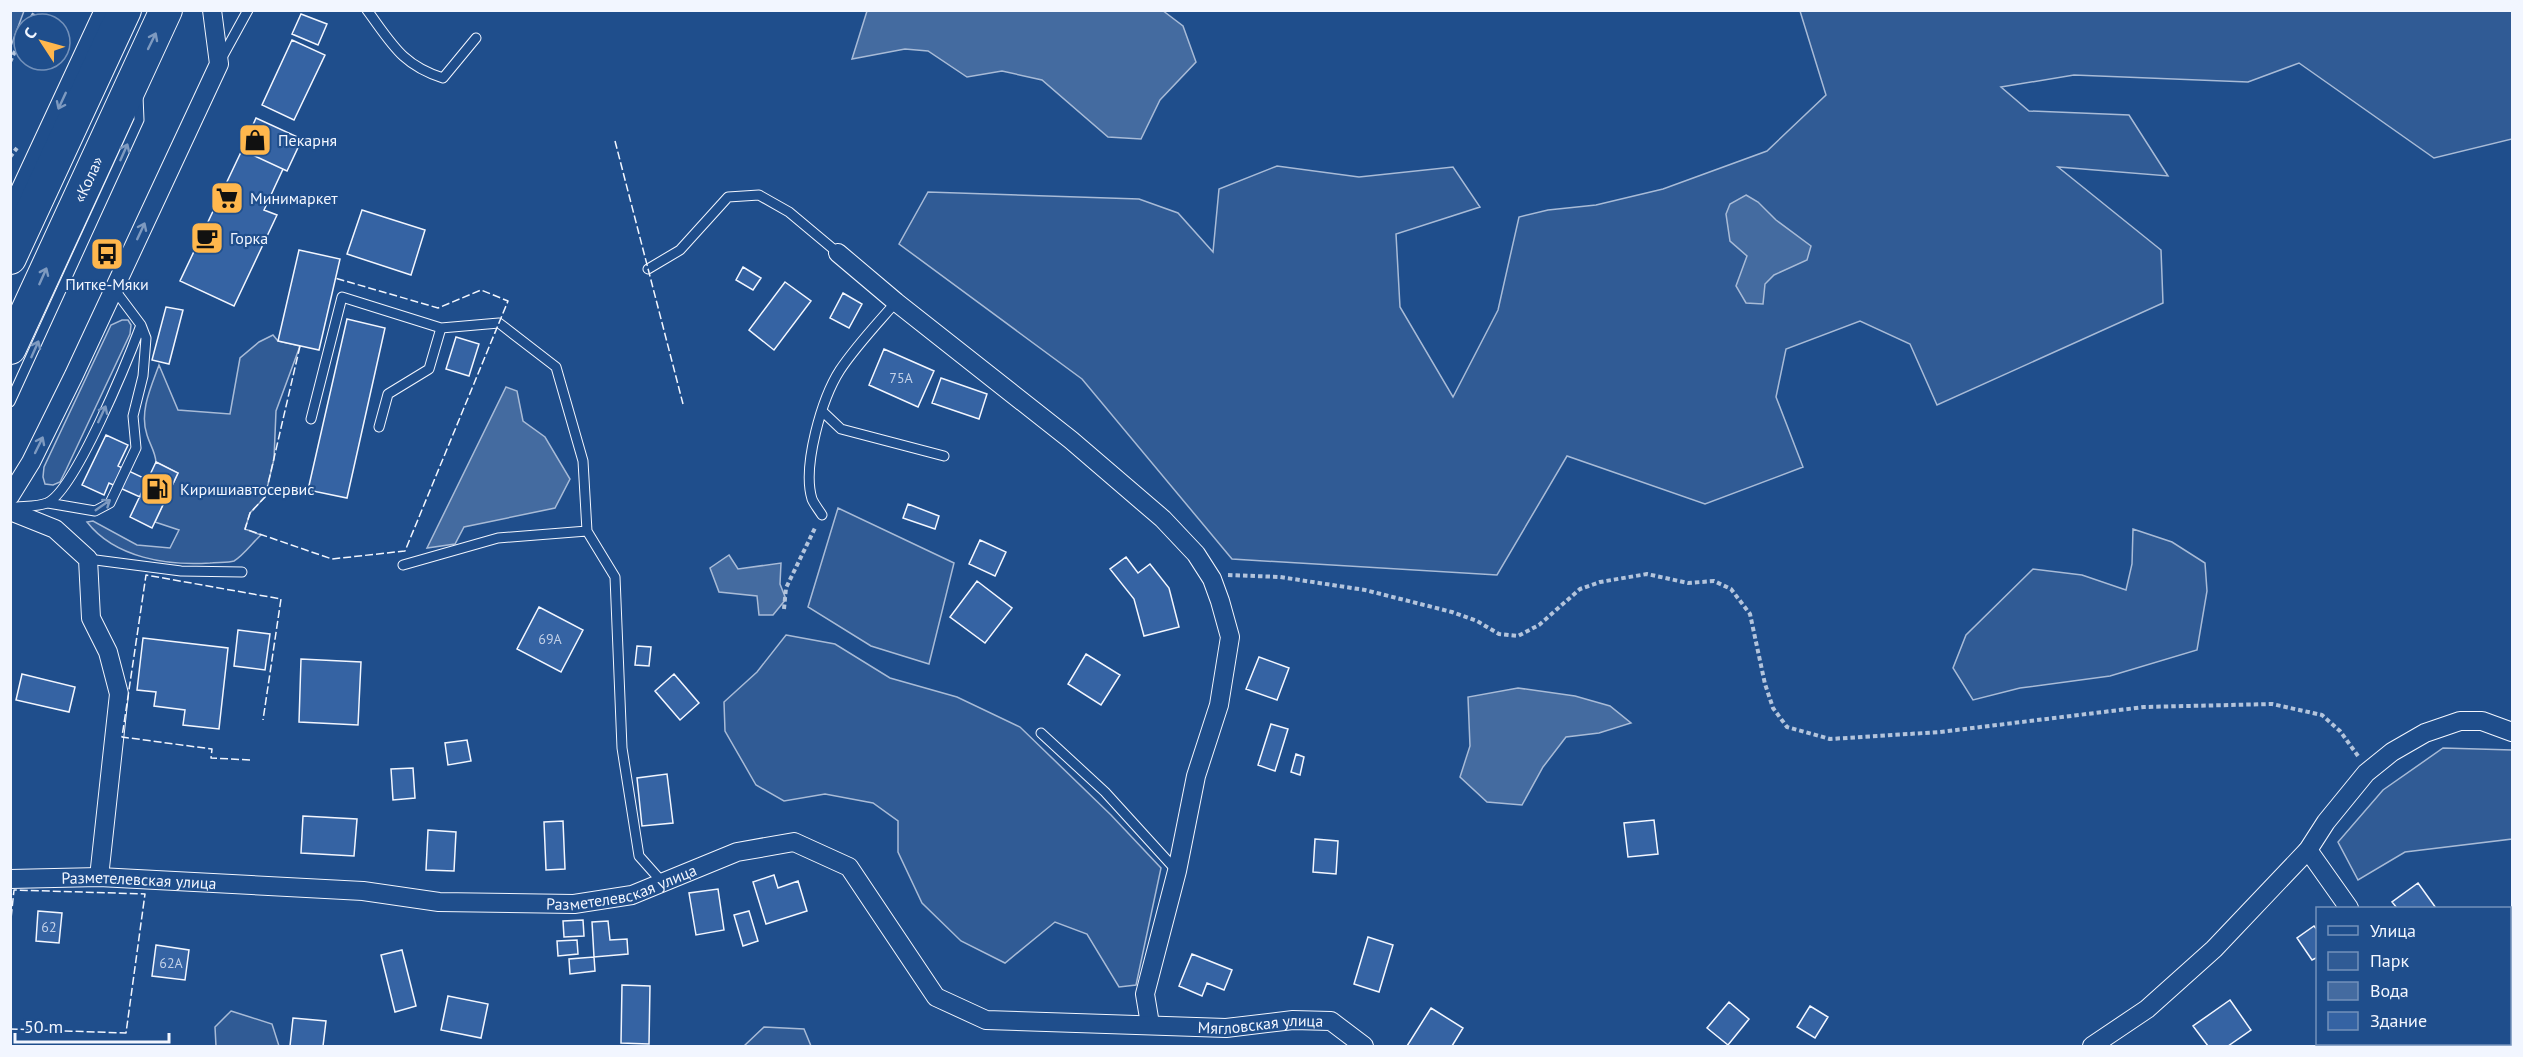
<svg xmlns="http://www.w3.org/2000/svg" width="2523" height="1057" viewBox="0 0 2523 1057" font-family="'PT Sans',sans-serif">
  <style>
    .green { fill: #305b95; stroke: #a8bbd7; stroke-width: 1.5 }
    .water { fill: #446ba0; stroke: #a8bbd7; stroke-width: 1.5 }
    .building { fill: #3563a3; stroke: #f2f6ff; stroke-width: 1.5 }
    .lines { fill: none; stroke-linecap: round; stroke-linejoin: round }
    .service-casing { stroke: #f2f6ff; stroke-width: 11 }
    .minor-casing { stroke: #f2f6ff; stroke-width: 20 }
    .trunk-casing { stroke: #f2f6ff; stroke-width: 34 }
    .path { stroke: #b3c4dc; stroke-width: 4; stroke-dasharray: 4.5 3; stroke-linecap: butt }
    .service { stroke: #1f4e8c; stroke-width: 9 }
    .minor { stroke: #1f4e8c; stroke-width: 18 }
    .trunk { stroke: #1f4e8c; stroke-width: 32 }
    .fence { stroke: #f2f6ff; stroke-width: 1.5; stroke-dasharray: 8 3; stroke-linecap: butt }
    .oneway { stroke: #7e9ac0 }
    .labels { text-anchor: middle; stroke-width: 4.5; stroke-linejoin: round; paint-order: stroke }
    .number-label { font-size: 14px; fill: #c3d1e8 }
    .poi-label { font-size: 16px; fill: #f2f6ff; stroke: #1f4e8c; text-anchor: start }
    .street-label { font-size: 16px; fill: #f2f6ff; stroke: #1f4e8c }
  </style>
  <rect width="100%" height="100%" fill="#1f4e8c"/>
  <path class="green" d="M11 10 24 11 11 46 10 11Z
    M1800 11H2512V139L2434 158 2299 63 2248 82 2074 75 2001 87 2029 111 2129 115 2168 176 2058 167 2161 250 2163 303 1937 405 1910 344 1860 321 1786 349 1776 397 1803 467 1705 504 1567 456 1497 575 1232 559 1082 379 899 244 928 192 1139 199 1178 213 1213 252 1219 189 1277 166 1359 177 1453 167 1480 207 1396 234 1400 307 1453 397 1498 310 1519 217 1548 210 1596 205 1663 189 1767 151 1826 95Z
    M122 320H128L131 325 130 334 66 470 60 482 53 485 45 484 43 477 44 467 111 325Z
    M273 335 278 341 300 346 276 411 274 459 265 497 250 513 245 529 261 535C253 542 243 556 234 561 228 563 217 562 210 563 168 566 115 558 87 522L93 521 137 545 170 548 179 530 155 522 178 473 156 462C155 451 150 445 147 435 139 412 151 387 159 365L178 410 230 414 240 358 259 342Z
    M838 508 954 563 929 664 871 646 808 607Z
    M2133 529 2172 542 2205 563 2207 591 2197 650 2110 676 2020 688 1973 700 1953 668 1966 635 2033 569 2082 575 2126 590 2132 564Z
    M786 635 835 644 890 678 957 697 1020 727 1111 815 1161 868 1136 985 1119 987 1087 934 1055 922 1005 963 961 941 922 903 898 852V821L873 803 825 794 784 801 756 785 725 731 724 702 757 672Z
    M2443 748 2512 750V839L2405 852 2358 880 2338 842 2383 790Z
    M231 1011 272 1024 279 1046H216L215 1027Z
    M764 1027 804 1029 811 1046H744Z"/>
  <path class="water" d="M1162 10 1183 26 1196 62 1160 100 1141 139 1108 137 1042 80 1002 71 967 77 928 51 905 49 852 59 867 11Z
    M1746 195 1758 202 1776 220 1811 246 1807 260 1774 275 1765 284 1763 304 1746 303 1736 286 1747 256 1730 241 1726 214 1730 204Z
    M506 387 517 391 523 421 545 437 570 479 555 508 464 527 455 544 427 548Z
    M729 555 738 569 781 563 780 584 786 599 773 615H759L757 596 719 592 710 568Z
    M1518 688 1575 696 1610 706 1631 723 1599 733 1566 737 1543 767 1522 805 1487 802 1460 777 1470 746 1468 697Z"/>
  <path class="building" d="M301 14 327 24 318 45 292 34Z
    M292 40 325 55 294 120 262 105Z
    M256 118 302 139 287 171 242 150Z
    M242 150 283 169 264 210 277 215 234 306 180 281Z
    M362 210 425 230 411 275 347 254Z
    M299 250 340 259 319 350 278 341Z
    M743 267 761 278 753 290 736 280Z
    M785 282 811 301 774 350 749 330Z
    M843 293 862 304 849 328 830 318Z
    M166 307 183 310 169 364 152 360Z
    M347 319 385 328 347 498 308 490Z
    M456 337 479 344 469 376 446 369Z
    M884 349 934 371 918 407 869 385Z
    M941 378 987 394 979 419 932 403Z
    M106 435 128 445 118 466 148 480 140 497 109 483 104 495 82 485Z
    M156 462 178 473 152 528 130 517Z
    M908 504 939 516 935 529 903 518Z
    M980 540 1006 552 995 576 969 564Z
    M1126 557 1138 573 1150 564 1169 588 1179 627 1144 636 1134 599 1110 569Z
    M977 581 1012 608 985 643 950 617Z
    M539 607 583 630 561 672 517 649Z
    M238 630 270 634 265 670 234 666Z
    M143 638 228 648 219 729 183 725 185 710 154 706 156 692 137 690Z
    M637 646 651 647 649 666 635 665Z
    M1086 654 1120 675 1101 705 1068 684Z
    M1259 657 1289 668 1277 700 1246 689Z
    M301 659 361 662 358 725 299 722Z
    M22 674 75 687 69 712 16 700Z
    M674 674 699 703 680 720 655 691Z
    M1271 724 1288 729 1275 771 1258 765Z
    M467 740 471 761 448 765 445 743Z
    M1296 754 1304 757 1300 775 1291 772Z
    M413 768 415 798 393 800 391 769Z
    M667 774 673 823 642 826 637 778Z
    M303 816 357 819 354 856 301 853Z
    M1654 820 1658 854 1628 857 1624 823Z
    M563 821 565 869 546 870 544 822Z
    M428 830 456 832 454 871 426 870Z
    M1315 839 1338 841 1336 874 1313 872Z
    M774 875 778 888 798 881 807 911 766 924 753 882Z
    M2418 883 2436 908H2397L2392 902Z
    M718 889 724 930 696 935 689 893Z
    M38 911 62 913 59 943 36 941Z
    M749 911 758 941 743 946 734 915Z
    M583 920 584 936 564 937 563 921Z
    M608 921 610 940 627 939 628 954 594 957 592 922Z
    M2314 926 2318 931V957L2312 960 2297 938Z
    M1368 937 1393 945 1379 992 1354 984Z
    M577 940 578 954 558 956 557 941Z
    M156 945 189 950 185 980 152 976Z
    M402 950 416 1006 395 1012 381 955Z
    M1192 954 1232 970 1224 990 1207 983 1202 996 1179 986Z
    M594 957 595 971 570 974 569 959Z
    M622 985 650 986 649 1044 621 1043Z
    M448 996 488 1004 481 1038 441 1030Z
    M2230 1000 2251 1030 2228 1046H2208L2193 1026Z
    M1729 1002 1749 1019 1728 1045 1707 1028Z
    M1810 1006 1828 1017 1815 1038 1797 1027Z
    M1431 1008 1463 1028 1452 1046H1407Z
    M293 1018 326 1021 323 1046H290Z"/>
  <g class="lines">
    <g class="service-casing">
      <path id="service" d="M367 10C392 44 402 65 443 78L476 38
        M220 61 248 10
        M648 269 680 250 728 197 759 195 789 212 838 253
        M10 402 139 120 138 96
        M822 411 841 429 944 456
        M311 419 342 297 441 328 499 323 556 367 583 461 587 531 615 577 622 748 639 856 663 883
        M379 427 388 394 429 369 441 328
        M48 503 95 511 110 503 136 448 133 416 143 376 146 338 141 325
        M10 508C21 506 37 507 47 503 75 491 129 357 141 325L114 289
        M822 515C819 510 814 504 812 499 802 466 822 398 840 370 856 346 877 324 896 302
        M88 559 181 571 242 572
        M403 565 498 538 587 531
        M1041 733 1105 792 1176 870
        M2510 1027 2512 1025"/>
    </g>
    <g class="minor-casing">
      <g id="minor">
        <path d="M10 212 104 10"/>
        <path d="M838 253 896 302 1071 440 1163 519 1196 554 1212 579 1220 601 1230 637 1219 705 1196 776 1177 871 1145 994 1150 1024"/>
        <path d="M10 496 31 462 74 375 219 64 212 10"/>
        <path d="M10 511 55 529 88 559 91 618 108 652 119 694 99 877"/>
        <path d="M2308 850 2349 908"/>
        <path id="s1" d="M10 879 99 877 363 891 439 902 574 904 632 895 737 852 794 842 849 867 936 997 986 1020 1226 1028 1293 1020 1331 1021 1364 1046"/>
        <path d="M2441 1044 2443 1046"/>
        <path d="M2092 1046 2147 1009 2214 949 2308 850 2326 822 2366 773 2392 752 2425 733 2460 721H2482L2512 732"/>
      </g>
    </g>
    <g class="trunk-casing">
      <g id="trunk">
        <path d="M10 258 125 10"/>
        <path id="s2" d="M10 348 166 10"/>
      </g>
    </g>
    <path class="path" d="M28 24 36 10
      M10 62 24 32
      M10 157 17 148
      M1228 575 1280 577 1365 590 1452 612 1477 621 1499 634 1518 636 1539 625 1580 589 1600 582 1647 574 1688 583 1714 581 1731 589 1750 614 1765 684 1773 708 1787 727 1830 739 1940 732 2144 707 2272 704 2322 715 2340 731 2358 756
      M784 609 786 588 816 526"/>
    <use href="#service" class="service"/>
    <use href="#minor" class="minor"/>
    <use href="#trunk" class="trunk"/>
    <path class="fence" d="M615 141 683 404
      M300 346 265 497 250 513 245 529 332 559 405 551 508 301 481 290 438 308 335 278
      M250 760 211 758 212 749 122 737 146 575 281 599 263 720
      M10 928 14 890 145 894 126 1033 10 1029"/>
  </g>
  <defs><path id="oneway-shaft" d="M-6 0H5M1.5-3L5.5 0L1.5 3" fill="none" stroke-width="1.6" stroke-linecap="round" stroke-linejoin="round" transform="scale(1.5)"/></defs>
  <g class="oneway">
    <use href="#oneway-shaft" transform="translate(152 41) rotate(-64)"/>
    <use href="#oneway-shaft" transform="translate(62 101) rotate(115)"/>
    <use href="#oneway-shaft" transform="translate(124 152) rotate(-66)"/>
    <use href="#oneway-shaft" transform="translate(141 231) rotate(-65)"/>
    <use href="#oneway-shaft" transform="translate(43 276) rotate(-66)"/>
    <use href="#oneway-shaft" transform="translate(35 349) rotate(-66)"/>
    <use href="#oneway-shaft" transform="translate(102 414) rotate(-65)"/>
    <use href="#oneway-shaft" transform="translate(39 445) rotate(-64)"/>
    <use href="#oneway-shaft" transform="translate(103 505) rotate(-35)"/>
  </g>
  <defs>
    <g id="shop-square" transform="scale(1.725)"><rect x="-9" y="-9" width="18" height="18" rx="4" fill="#ffb74d" stroke="#1f4e8c"/><path d="M-5-2.5h2.3a2.7 3.5 0 0 1 5.4 0H5L5.5 6h-11ZM-1.5-2.5h3a1.5 2.3 0 0 0-3 0Z" fill="#111"/></g>
    <g id="supermarket-square" transform="scale(1.725)"><rect x="-9" y="-9" width="18" height="18" rx="4" fill="#ffb74d" stroke="#1f4e8c"/><path d="M-6-5.5h2.5l.6 2H6L4.5 2H-2.5L-4.4-4H-6ZM-1.5 3.2a1.3 1.3 0 1 0 .1 0ZM3 3.2a1.3 1.3 0 1 0 .1 0Z" fill="#111"/></g>
    <g id="cafe-square" transform="scale(1.725)"><rect x="-9" y="-9" width="18" height="18" rx="4" fill="#ffb74d" stroke="#1f4e8c"/><path d="M-5.5-4.5H6V0H3Q3 3.5 0 3.5H-2.5Q-5.5 3.5-5.5 0ZM3-3.2v2h1.7v-2ZM-6 4.5H4V6H-6Z" fill="#111"/></g>
    <g id="bus-square" transform="scale(1.725)"><rect x="-9" y="-9" width="18" height="18" rx="4" fill="#ffb74d" stroke="#1f4e8c"/><path d="M-5-6H5V4H4V6H2V4H-2V6H-4V4H-5ZM-3.5-4V0h7V-4ZM-3.5 1.2v1.5H-2V1.2ZM2 1.2v1.5H3.5V1.2Z" fill="#111"/></g>
    <g id="fuel-square" transform="scale(1.725)"><rect x="-9" y="-9" width="18" height="18" rx="4" fill="#ffb74d" stroke="#1f4e8c"/><path d="M-5.5-6h7V0h2V4h1.3V-2.5L3-4.5l.8-.8L6-3V5H2.5V1h-1V6h-7ZM-4.2-4.7v3.2H.2V-4.7Z" fill="#111"/></g>
  </defs>
  <g fill-rule="evenodd">
    <use href="#shop-square" x="255" y="140"/>
    <use href="#supermarket-square" x="227" y="198"/>
    <use href="#cafe-square" x="207" y="238"/>
    <use href="#bus-square" x="107" y="254"/>
    <use href="#fuel-square" x="157" y="489"/>
  </g>
  <g class="labels">
    <g class="number-label">
      <text x="901" y="383">75А</text>
      <text x="550" y="644">69А</text>
      <text x="49" y="932">62</text>
      <text x="171" y="968">62А</text>
    </g>
    <g class="poi-label">
      <text x="278" y="146">Пекарня</text>
      <text x="250" y="204">Минимаркет</text>
      <text x="230" y="244">Горка</text>
      <text x="107" y="290" text-anchor="middle">Питке-Мяки</text>
      <text x="180" y="495">Киришиавтосервис</text>
    </g>
    <g class="street-label">
      <text dy="6" stroke="none"><textPath href="#s2" startOffset="186">«Кола»</textPath></text>
      <text dy="6" stroke="none"><textPath href="#s1" startOffset="129">Разметелевская улица</textPath></text>
      <text dy="6" stroke="none"><textPath href="#s1" startOffset="615">Разметелевская улица</textPath></text>
      <text dy="6" stroke="none"><textPath href="#s1" startOffset="1342">Мягловская улица</textPath></text>
    </g>
  </g>
  <rect width="2523" height="1057" fill="none" stroke="#f2f6ff" stroke-width="24"/>
  <rect x="2316" y="907" width="195" height="138" fill="#1f4e8c" stroke="#7391ba" stroke-width="1.5"/>
  <rect x="2328" y="926" width="30" height="9" fill="#1f4e8c" stroke="#7391ba" stroke-width="1.5"/>
  <text x="2370" y="937" font-size="18" fill="#f2f6ff">Улица</text>
  <rect x="2328" y="952" width="30" height="18" fill="#305b95" stroke="#7391ba" stroke-width="1.5"/>
  <text x="2370" y="967" font-size="18" fill="#f2f6ff">Парк</text>
  <rect x="2328" y="982" width="30" height="18" fill="#446ba0" stroke="#7391ba" stroke-width="1.5"/>
  <text x="2370" y="997" font-size="18" fill="#f2f6ff">Вода</text>
  <rect x="2328" y="1012" width="30" height="18" fill="#3563a3" stroke="#7391ba" stroke-width="1.5"/>
  <text x="2370" y="1027" font-size="18" fill="#f2f6ff">Здание</text>
  <g transform="translate(42 42) rotate(306)"><circle r="28" fill="#1f4e8c" stroke="#7391ba" stroke-width="1.5"/>
  <path d="M0-4.5L10 22L0 15L-10 22Z" fill="#ffb74d"/>
  <text y="-9" font-size="16" font-weight="bold" text-anchor="middle" fill="#f2f6ff">С</text>
  </g>
  <path d="M15 1033v9h154v-9" fill="none" stroke="#f2f6ff" stroke-width="3"/>
  <text x="24" y="1033" font-size="18" fill="#f2f6ff" stroke="#1f4e8c" stroke-width="4.5" paint-order="stroke">50 m</text>
</svg>
